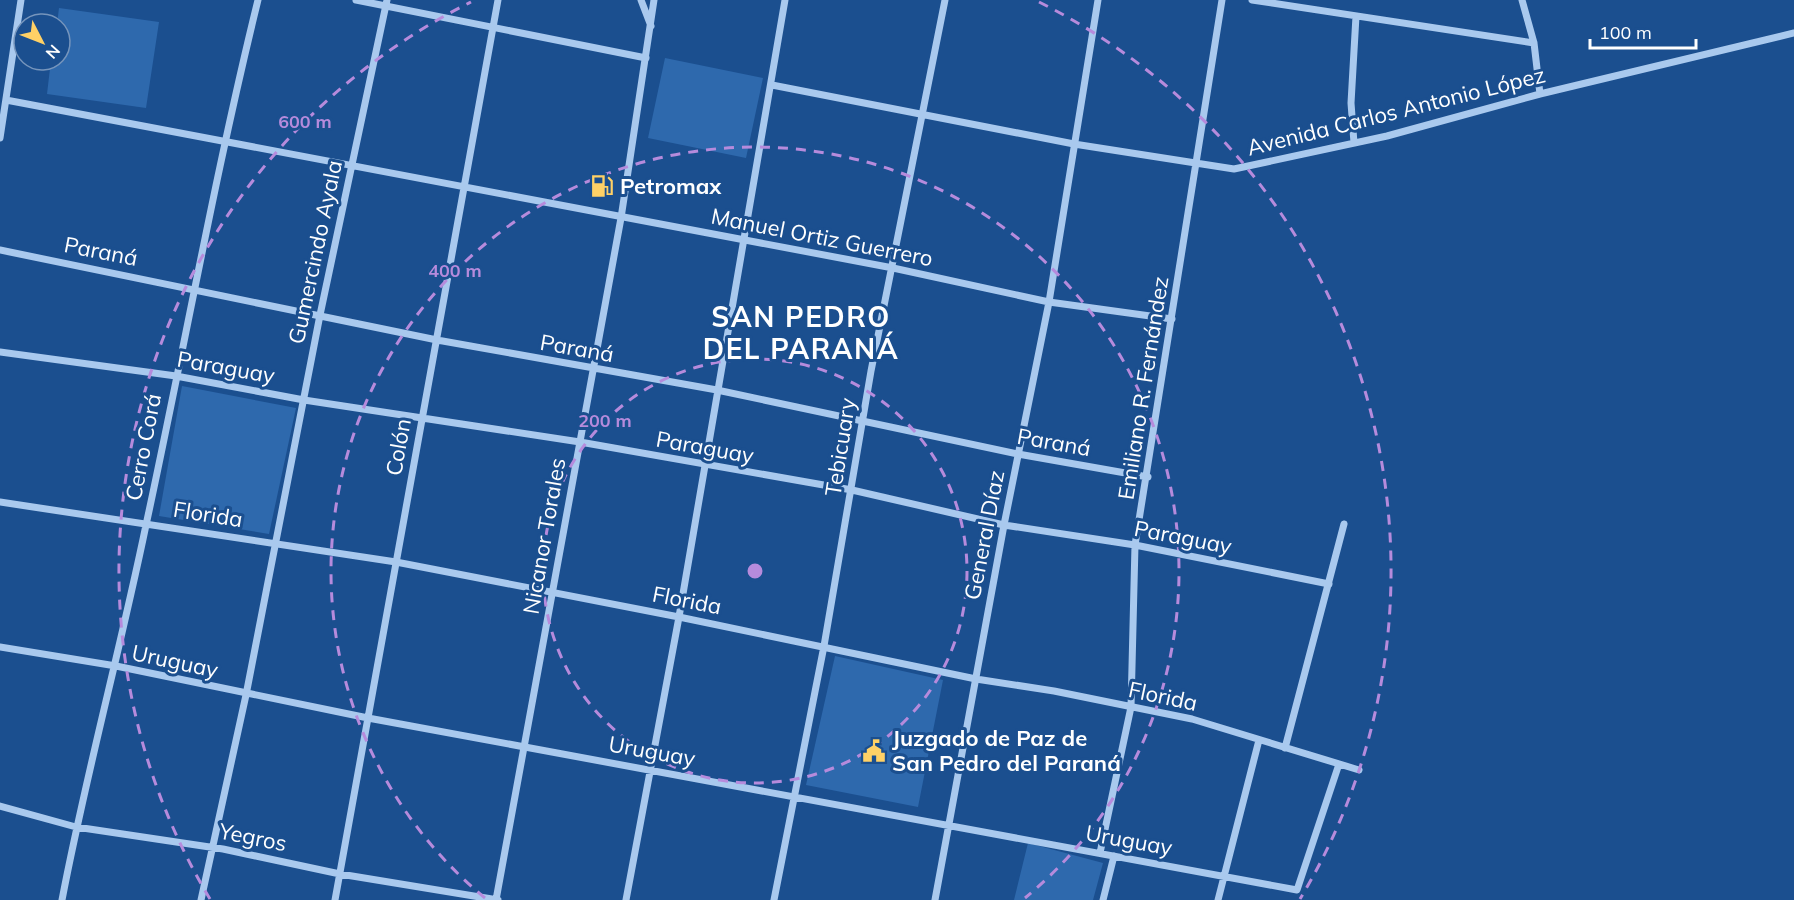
<svg xmlns="http://www.w3.org/2000/svg" width="1794" height="900" viewBox="0 0 1794 900" font-family="Mulish,sans-serif">
  <style>
    .green { fill: #2e69ad }
    .lines { fill: none; stroke-linecap: round; stroke-linejoin: round }
    .minor { stroke: #a9c9ee; stroke-width: 7 }
    .ring { fill: none; stroke: #b68bdc; stroke-width: 3; stroke-dasharray: 10 8 }
    .labels { text-anchor: middle; stroke-width: 6; stroke-linejoin: round; paint-order: stroke }
    .street-label { font-size: 22px; fill: #fff; stroke: #1b4f8f }
    .poi-label { font-size: 22px; font-weight: bold; fill: #fff; stroke: #1b4f8f; text-anchor: start }
    .district-label { font-size: 28px; font-weight: bold; letter-spacing: 1.5px; fill: #fff; stroke: #1b4f8f }
    .centre { fill: #b68bdc; stroke: #1b4f8f; stroke-width: 3 }
    .ring-label { font-size: 18px; text-anchor: middle; font-weight: bold; fill: #b68bdc; stroke: #1b4f8f; stroke-width: 6; stroke-linejoin: round; paint-order: stroke }
  </style>
  <rect width="100%" height="100%" fill="#1b4f8f"/>
  <path class="green" d="M59 8 159 22 146 108 47 94 51 60H60V24H57Z
    M665 58 763 78 746 158 648 138Z
    M182 386 296 408 269 534 159 516Z
    M835 656 943 680 918 807 806 785Z
    M1028 843 1103 863 1093 900H1014Z"/>
  <g class="lines">
    <path class="minor" d="M356 0 646 58
      M641 0 651 26
      M1252 0 1534 43
      M1522 0 1534 43 1540 94
      M772 85 1074 144 1234 169 1387 136 1540 94 1794 33
      M6 100 893 268 1049 302 1172 319
      M0 138 21 0
      M1354 143 1351 103 1356 16
      M0 250 437 340 717 390 1018 454 1148 477
      M0 352 176 376 304 400 580 442 852 490 1004 525 1135 545 1329 584
      M0 502 396 562 679 617 976 679 1054 691 1192 719 1359 770
      M0 647 116 666 368 718 1297 890 1339 764
      M1285 748 1344 524
      M0 806 76 827 223 849 340 874 498 900
      M1100 853 1131 707 1135 545 1222 0
      M62 900C86 774 120 651 146 525 184 350 215 174 258 0
      M201 900 246 695 320 315 387 0
      M335 900 498 0
      M496 900 621 218 654 0
      M626 900 679 617 785 0
      M774 900 824 646 871 371 945 0
      M935 900 1004 525 1049 302 1098 0
      M1103 900 1114 856
      M1218 900 1259 740"/>
  </g>
  <g class="ring">
    <circle cx="755" cy="571" r="212"/>
    <path d="M485 898A424 424 0 1 1 1025 898"/>
    <path d="M210 899A636 636 0 0 1 471 2M1039 2A636 636 0 0 1 1300 899"/>
  </g>
  <defs>
    <g id="fuel-bare" transform="scale(1.8)"><path d="M-5.5-6h7V0h2V4h1.3V-2.5L3-4.5l.8-.8L6-3V5H2.5V1h-1V6h-7ZM-4.2-4.7v3.2H.2V-4.7Z" fill="#ffd166" stroke="#1b4f8f" stroke-width="2.5" paint-order="stroke"/></g>
    <g id="civic-bare" transform="scale(1.8)"><path d="M-.6-6.5H3V-4.5H.6V-3L4-1V1h2V6H-6V1h2V-1L-.6-3ZM-1.2 2.5V6h2.4V2.5Z" fill="#ffd166" stroke="#1b4f8f" stroke-width="2.5" paint-order="stroke"/></g>
  </defs>
  <g fill-rule="evenodd">
    <use href="#fuel-bare" x="602" y="186"/>
    <use href="#civic-bare" x="874" y="751"/>
  </g>
  <g class="labels">
    <g class="street-label">
      <text transform="translate(1396 111) rotate(-14)" y="8">Avenida Carlos Antonio López</text>
      <text transform="translate(822 237) rotate(11)" y="8">Manuel Ortiz Guerrero</text>
      <text transform="translate(101 251) rotate(11)" y="8">Paraná</text>
      <text transform="translate(315 252) rotate(-78)" y="8">Gumercindo Ayala</text>
      <text transform="translate(577 348) rotate(10)" y="8">Paraná</text>
      <text transform="translate(226 367) rotate(10)" y="8">Paraguay</text>
      <text transform="translate(1143 388) rotate(-81)" y="8">Emiliano R. Fernández</text>
      <text transform="translate(1054 442) rotate(10)" y="8">Paraná</text>
      <text transform="translate(143 447) rotate(-79)" y="8">Cerro Corá</text>
      <text transform="translate(398 447) rotate(-80)" y="8">Colón</text>
      <text transform="translate(705 447) rotate(10)" y="8">Paraguay</text>
      <text transform="translate(840 447) rotate(-81)" y="8">Tebicuary</text>
      <text transform="translate(208 514) rotate(9)" y="8">Florida</text>
      <text transform="translate(984 535) rotate(-79)" y="8">General Díaz</text>
      <text transform="translate(544 536) rotate(-80)" y="8">Nicanor Torales</text>
      <text transform="translate(1183 537) rotate(11)" y="8">Paraguay</text>
      <text transform="translate(687 600) rotate(11)" y="8">Florida</text>
      <text transform="translate(175 661) rotate(12)" y="8">Uruguay</text>
      <text transform="translate(1163 696) rotate(12)" y="8">Florida</text>
      <text transform="translate(652 751) rotate(10)" y="8">Uruguay</text>
      <text transform="translate(253 837) rotate(11)" y="8">Yegros</text>
      <text transform="translate(1129 840) rotate(10)" y="8">Uruguay</text>
    </g>
    <g class="poi-label">
      <text x="620" y="194">Petromax</text>
      <text x="892" y="746">Juzgado de Paz de<tspan x="892" dy="25">San Pedro del Paraná</tspan></text>
    </g>
    <g class="district-label">
      <text x="801" y="327">SAN PEDRO<tspan x="801" dy="32">DEL PARANÁ</tspan></text>
    </g>
  </g>
  <circle cx="755" cy="571" r="9" class="centre"/>
  <g class="ring-label">
    <text x="305" y="128">600 m</text>
    <text x="455" y="277">400 m</text>
    <text x="605" y="427">200 m</text>
  </g>
  <g transform="translate(42 42) rotate(132)"><circle r="28" fill="#1b4f8f" stroke="#7695bc" stroke-width="1.5"/>
  <path d="M0-4.5L10 22L0 15L-10 22Z" fill="#ffd166"/>
  <text y="-9" font-size="16" font-weight="bold" text-anchor="middle" fill="#ffffff">N</text>
  </g>
  <path d="M1590 39v9h106v-9" fill="none" stroke="#ffffff" stroke-width="3"/>
  <text x="1599" y="39" font-size="18" fill="#ffffff" stroke="#1b4f8f" stroke-width="4.5" paint-order="stroke">100 m</text>
</svg>
